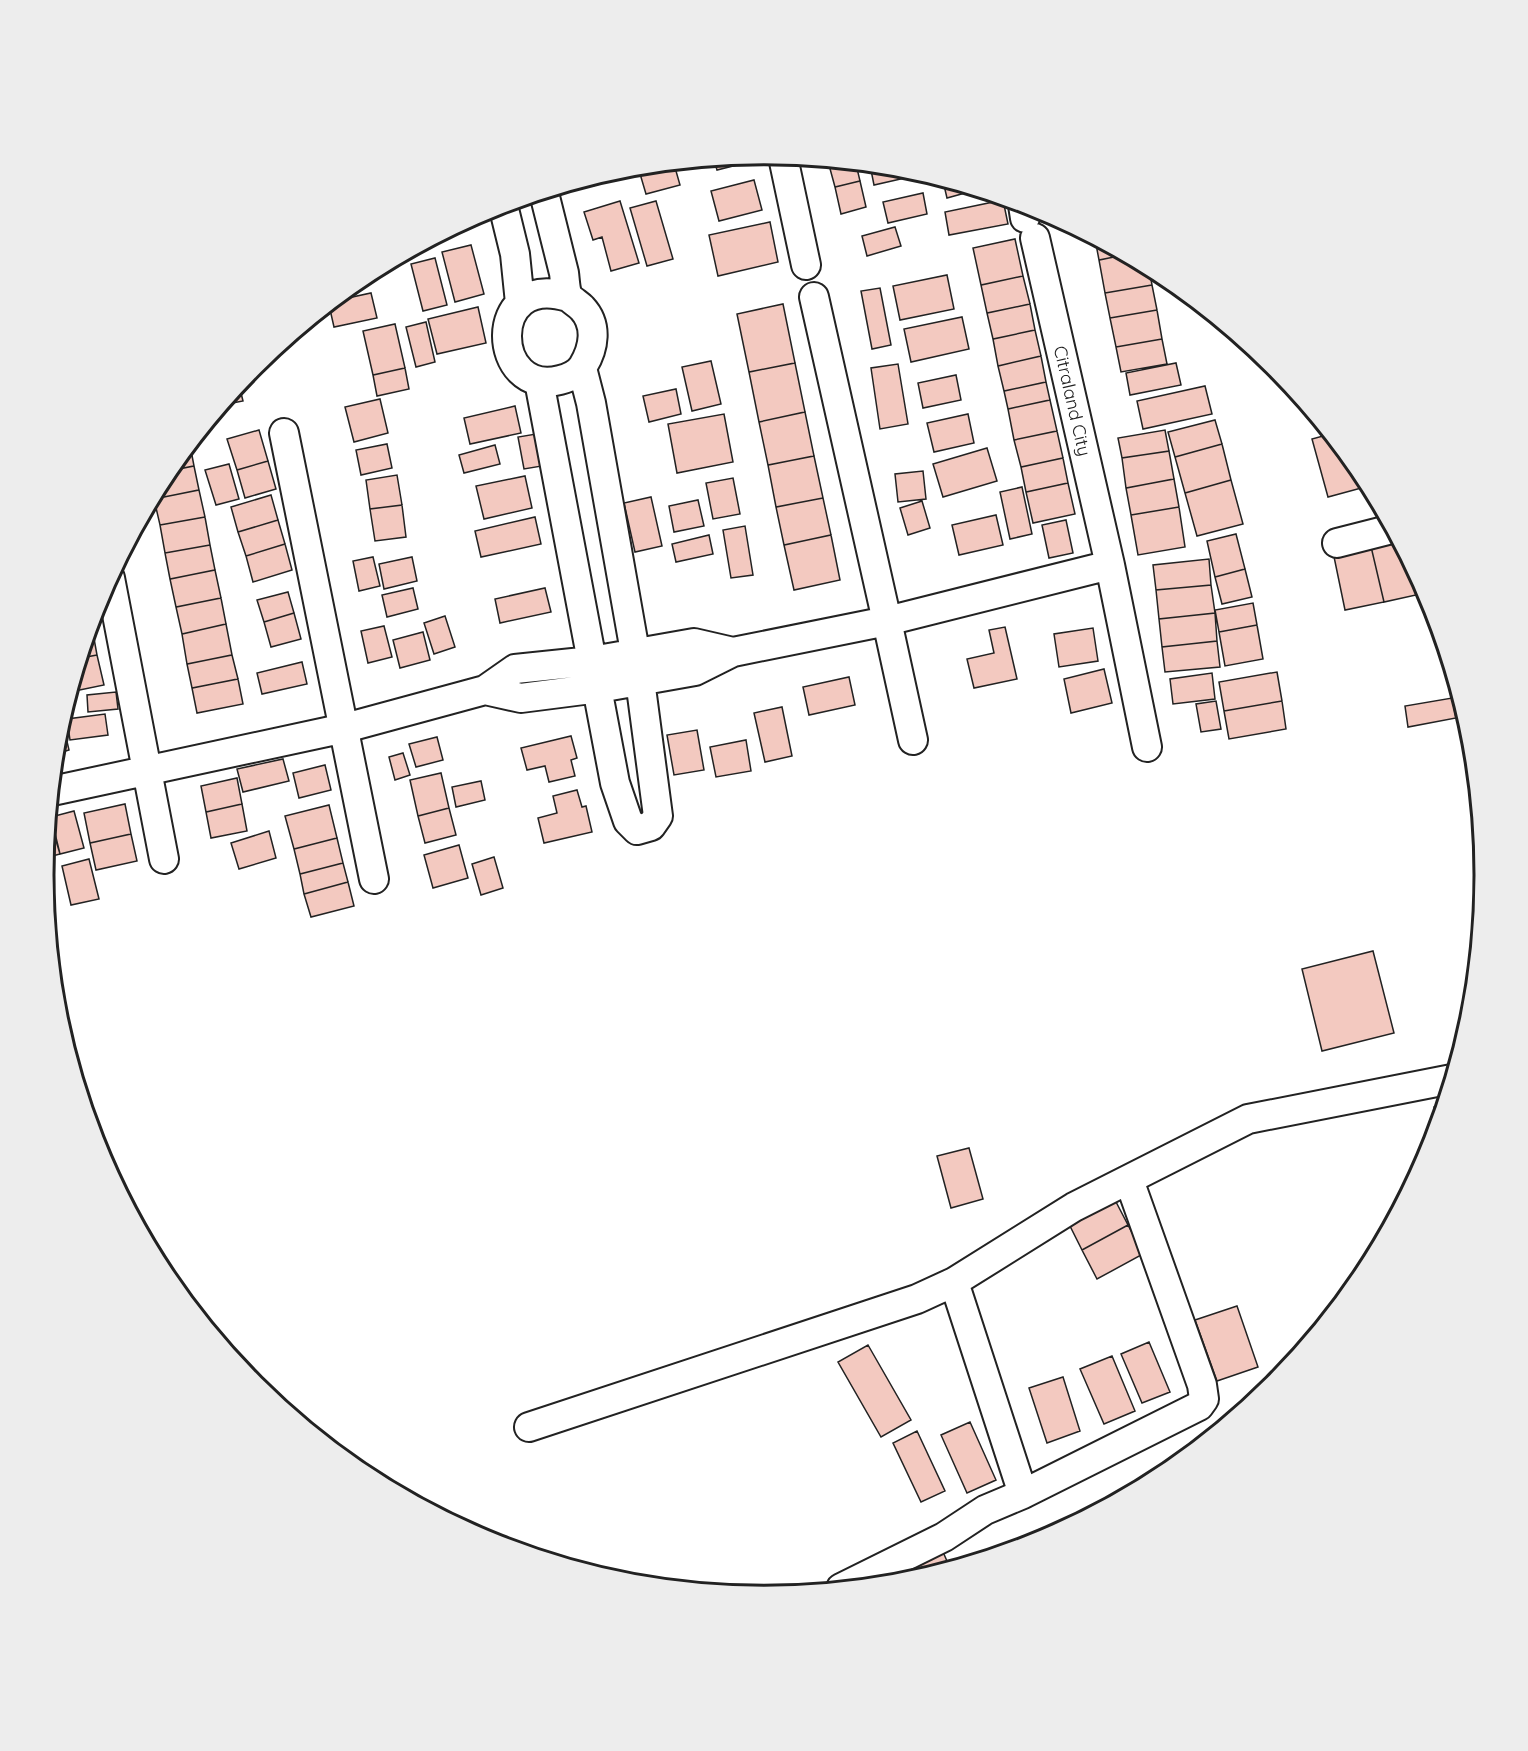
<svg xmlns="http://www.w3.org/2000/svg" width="1528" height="1751" viewBox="0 0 1528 1751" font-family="Quicksand,sans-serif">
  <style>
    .building { fill: #f3c9c0; stroke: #222; stroke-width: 1.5 }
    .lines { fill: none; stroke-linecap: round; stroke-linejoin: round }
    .minor-casing { stroke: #222; stroke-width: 32 }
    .minor { stroke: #fff; stroke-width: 28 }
    .labels { text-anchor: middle; stroke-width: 4.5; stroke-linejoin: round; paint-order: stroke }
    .street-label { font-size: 18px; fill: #222; stroke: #fff }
    .rim { fill: none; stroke: #222; stroke-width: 3 }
  </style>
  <rect width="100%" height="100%" fill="#fff"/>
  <path class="building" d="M756 156 757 160 717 170 714 160Z
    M840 162 856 164 860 181 835 187 829 165Z
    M674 164 680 185 646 194 638 167Z
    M870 165 905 169 913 171 914 176 874 185Z
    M627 168 629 176 592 186 590 179Z
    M754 180 762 210 719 221 711 191Z
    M860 181 866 207 841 214 835 187Z
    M943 181 976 190 947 198Z
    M923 193 927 214 888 223 883 202Z
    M1003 200 1008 224 949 235 945 212Z
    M620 201 639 263 611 271 602 237 593 240 584 212Z
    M656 201 673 259 647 266 630 208Z
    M770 222 778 262 718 276 709 235Z
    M895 227 901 246 867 256 862 236Z
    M1015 239 1023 276 981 285 973 248Z
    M1095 239 1124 255 1099 260Z
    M471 245 484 294 455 302 442 252Z
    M1124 255 1149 268 1152 285 1105 293 1099 260Z
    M435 258 447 305 423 311 411 264Z
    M947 275 954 309 900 320 893 286Z
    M1023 276 1030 304 987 313 981 285Z
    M1152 285 1157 310 1110 318 1105 293Z
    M880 288 891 345 872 349 861 291Z
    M371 293 377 318 334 327 329 305 334 301Z
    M783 304 795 363 749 372 737 314Z
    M1030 304 1035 330 993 339 987 313Z
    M478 307 486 343 437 354 428 319Z
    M1157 310 1162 339 1116 347 1110 318Z
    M962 317 969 349 911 362 904 329Z
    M426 322 435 362 416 367 406 327Z
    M395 324 405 368 373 375 363 331Z
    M1035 330 1041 356 998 366 993 339Z
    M1162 339 1167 364 1121 372 1116 347Z
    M1041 356 1046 382 1004 391 998 366Z
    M711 361 721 404 692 411 682 367Z
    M795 363 805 412 759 422 749 372Z
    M1176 363 1181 385 1130 395 1126 373Z
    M898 364 908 424 880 429 871 368Z
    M405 368 409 389 377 396 373 375Z
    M956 375 961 400 923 408 918 383Z
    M1046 382 1050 400 1008 409 1004 391Z
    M239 385 243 401 222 405Z
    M1205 386 1212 414 1143 429 1137 401Z
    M676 389 681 414 649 422 643 396Z
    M380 399 388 433 354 442 345 407Z
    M1050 400 1057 431 1014 440 1008 409Z
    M515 406 521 433 470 444 464 418Z
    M805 412 814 456 768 465 759 422Z
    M724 414 733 462 677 473 668 424Z
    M968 414 974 443 934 452 927 423Z
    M1215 420 1222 444 1175 457 1168 432Z
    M259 430 268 461 237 470 227 439Z
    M1165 430 1169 451 1122 458 1118 438Z
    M1057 431 1063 458 1021 467 1014 440Z
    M536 434 542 466 524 469 518 437Z
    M1330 434 1361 473 1365 487 1328 497 1312 439Z
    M387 444 392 468 361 475 356 450Z
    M1222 444 1231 480 1185 493 1175 457Z
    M190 445 194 466 169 471Z
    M495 445 500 464 464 473 459 455Z
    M987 448 997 481 943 497 933 464Z
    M1169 451 1174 479 1126 488 1122 458Z
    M814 456 823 498 776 507 768 465Z
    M1063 458 1068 483 1026 492 1021 467Z
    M268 461 276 489 245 498 237 470Z
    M229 464 239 499 216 505 205 470Z
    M194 466 199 490 154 499 169 471Z
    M923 471 926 499 898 502 895 474Z
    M397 475 402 505 370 509 366 480Z
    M525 476 532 508 484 519 476 486Z
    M733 478 740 514 713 519 706 483Z
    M1174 479 1179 507 1131 515 1126 488Z
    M1231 480 1243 524 1197 536 1185 493Z
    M1068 483 1075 514 1033 523 1026 492Z
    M1022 487 1032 534 1010 539 1000 492Z
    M199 490 205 517 160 525 154 499Z
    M271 495 278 520 238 532 231 507Z
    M651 497 662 546 635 552 624 503Z
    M823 498 831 535 784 545 776 507Z
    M698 500 704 526 674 532 669 506Z
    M922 501 930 528 908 535 900 508Z
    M402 505 406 537 375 541 370 509Z
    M1179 507 1185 547 1138 555 1131 515Z
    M996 515 1003 545 959 555 952 525Z
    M205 517 210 545 165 553 160 525Z
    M535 517 541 544 481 557 475 531Z
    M278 520 285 544 246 556 238 532Z
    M1066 520 1073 553 1049 558 1042 525Z
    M745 526 753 575 731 578 723 530Z
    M1394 533 1407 558 1416 595 1384 602 1369 538Z
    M1236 534 1245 569 1215 577 1207 541Z
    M709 535 713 554 676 562 672 544Z
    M831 535 840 580 794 590 784 545Z
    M1369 538 1384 602 1345 610 1332 547Z
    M285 544 292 570 253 582 246 556Z
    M210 545 215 570 170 579 165 553Z
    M373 557 380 586 359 591 353 561Z
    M412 557 417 581 384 589 379 564Z
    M1209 559 1211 585 1156 590 1153 565Z
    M1245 569 1252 597 1222 604 1215 577Z
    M215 570 221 598 176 607 170 579Z
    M1211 585 1215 613 1159 619 1156 590Z
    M413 588 418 609 387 617 382 595Z
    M545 588 551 612 500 623 495 599Z
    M288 592 294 613 264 622 257 600Z
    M221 598 226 624 182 634 176 607Z
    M1253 603 1257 625 1219 632 1215 610Z
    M294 613 301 639 271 647 264 622Z
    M1215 613 1217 641 1162 647 1159 619Z
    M445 616 455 647 434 654 424 623Z
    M226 624 232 655 187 664 182 634Z
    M1257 625 1263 659 1225 666 1219 632Z
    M384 626 392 657 368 663 361 631Z
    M1005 627 1017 679 974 688 967 659 994 653 989 630Z
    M1093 628 1098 661 1059 667 1054 634Z
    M423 632 430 660 400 668 393 640Z
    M93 633 97 655 81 658 88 635Z
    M1217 641 1220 667 1165 672 1162 647Z
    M97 655 104 685 70 692 81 658Z
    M232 655 238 679 192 688 187 664Z
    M302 662 307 684 262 694 257 673Z
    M1104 669 1112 703 1071 713 1064 679Z
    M1277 672 1282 701 1224 711 1219 682Z
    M1212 673 1215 699 1173 704 1170 679Z
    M849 677 855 705 809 715 803 687Z
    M238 679 243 704 197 713 192 688Z
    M116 692 118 709 88 712 87 695Z
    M1452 698 1456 718 1408 727 1405 706Z
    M1216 701 1221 729 1201 732 1196 704Z
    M1282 701 1286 729 1229 739 1224 711Z
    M782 707 792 756 765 762 754 713Z
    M105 714 108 735 70 740 67 719Z
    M62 720 69 750 56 754 57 735Z
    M697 730 704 770 674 775 667 735Z
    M571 736 577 758 571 760 575 776 549 782 545 766 527 770 521 748Z
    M437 737 443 760 416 767 409 744Z
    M746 740 751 771 716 777 710 747Z
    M403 753 410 775 395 780 389 757Z
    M283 759 289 781 243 792 237 769Z
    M325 765 331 790 299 798 293 773Z
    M441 773 449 808 418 816 410 780Z
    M237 778 242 804 206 812 201 786Z
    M481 781 485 800 456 807 452 787Z
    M577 790 582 807 586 806 592 832 544 843 538 818 557 813 553 796Z
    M125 804 131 834 90 843 84 813Z
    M242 804 247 831 211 838 206 812Z
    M329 805 337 838 294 849 285 816Z
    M449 808 456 835 425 843 418 816Z
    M74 811 84 848 60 854 51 817Z
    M49 817 60 854 45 858Z
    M269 831 276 858 239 869 231 843Z
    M131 834 137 861 96 870 90 843Z
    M337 838 343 863 300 874 294 849Z
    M459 845 468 878 433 888 424 855Z
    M494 857 503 888 481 895 472 864Z
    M89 859 99 899 71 905 62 866Z
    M343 863 348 882 304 894 300 874Z
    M348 882 354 906 311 917 304 894Z
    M1373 951 1394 1033 1322 1051 1302 969Z
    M1444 1105 1438 1122 1434 1107Z
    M969 1148 983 1199 951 1208 937 1156Z
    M1115 1200 1128 1225 1082 1250 1069 1224Z
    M1128 1225 1143 1254 1097 1279 1082 1250Z
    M1237 1306 1258 1367 1217 1381 1195 1320Z
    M1149 1342 1170 1392 1142 1403 1121 1354Z
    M868 1345 911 1420 881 1437 838 1362Z
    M1112 1356 1135 1411 1104 1424 1080 1369Z
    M1063 1377 1080 1431 1047 1443 1029 1388Z
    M970 1422 996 1480 967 1493 941 1435Z
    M917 1431 945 1491 921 1502 893 1443Z
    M940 1545 950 1568 920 1577 912 1556Z"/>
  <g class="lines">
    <g class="minor-casing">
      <path id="minor" d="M783 157 806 265
        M544 193C551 220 557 246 564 273 565 280 565 290 568 296 571 300 578 304 582 308 598 325 594 348 583 366 578 374 568 378 560 380 491 398 485 271 568 297
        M503 205 515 254 520 303
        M1023 205 1025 218
        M814 297 887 621 1110 565 1035 238
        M539 381 615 783 628 821 637 830 651 826 658 816 640 680 591 403 582 368
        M284 433 374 879
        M1337 543 1392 529
        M1110 565 1147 747
        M110 578 164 859
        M485 690 521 698 599 688 695 671 733 652 887 621 913 740
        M52 791 345 728 485 690 515 669 592 661 694 643 733 652
        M529 1427 917 1299 954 1282 1074 1207 1248 1119 1452 1079
        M1023 1494 1199 1406 1204 1399 1202 1385 1129 1180
        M841 1588 944 1537 985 1510 1023 1494 954 1282"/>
    </g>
    <use href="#minor" class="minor"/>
  </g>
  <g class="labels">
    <g class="street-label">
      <text transform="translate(1072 401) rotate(77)" y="6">Citraland City</text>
    </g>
  </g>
  <path d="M0 0H1528V1751H0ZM54 875a710 710 0 1 1 1420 0a710 710 0 1 1-1420 0Z" fill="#ededed" fill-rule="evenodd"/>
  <path class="rim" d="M54 875a710 710 0 1 1 1420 0a710 710 0 1 1-1420 0Z"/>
</svg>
